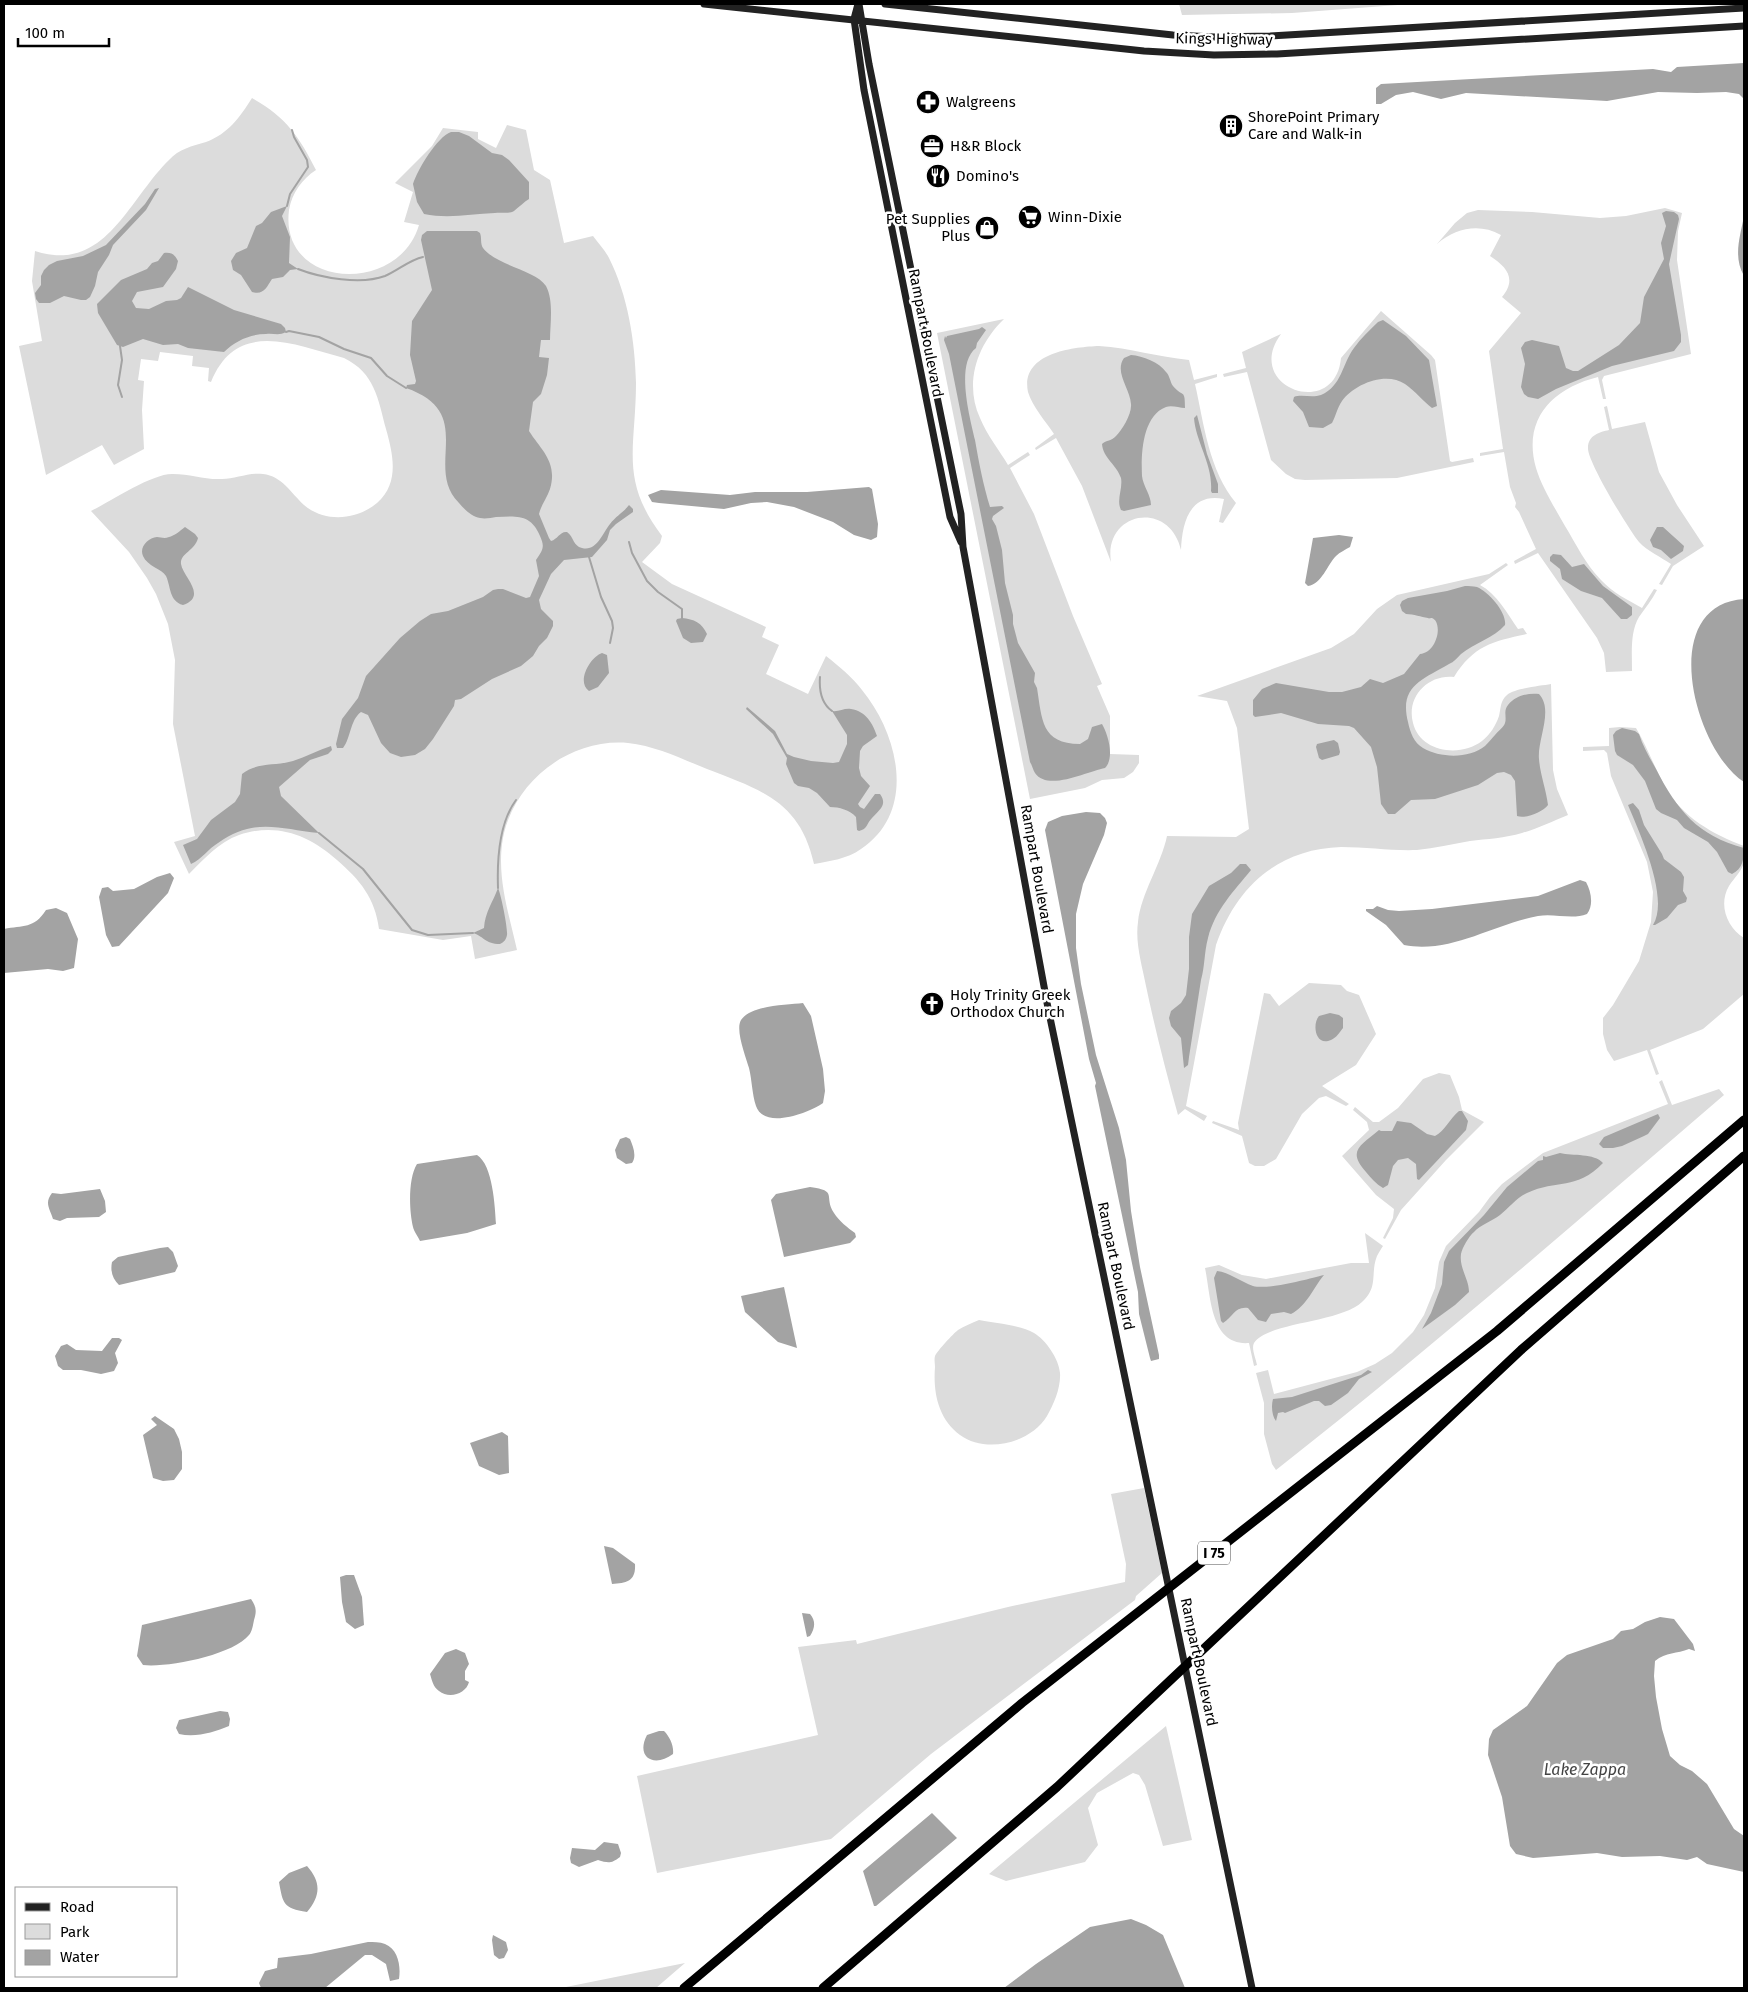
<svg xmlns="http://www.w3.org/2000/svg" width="1748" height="1992" viewBox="0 0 1748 1992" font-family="'Fira Sans',sans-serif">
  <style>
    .green { fill: #dcdcdc }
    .water { fill: #a3a3a3 }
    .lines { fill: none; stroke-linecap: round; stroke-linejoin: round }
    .stream { stroke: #a3a3a3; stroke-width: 2 }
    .secondary { stroke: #222; stroke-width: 7 }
    .highway { stroke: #000; stroke-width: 9 }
    .labels { text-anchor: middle; stroke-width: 5; stroke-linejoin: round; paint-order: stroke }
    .shield { fill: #fff; stroke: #4c4c4c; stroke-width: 1 }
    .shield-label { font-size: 14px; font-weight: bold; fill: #000 }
    .street-label { font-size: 15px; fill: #000; stroke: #fff }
    .poi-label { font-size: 15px; fill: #000; stroke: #fff; text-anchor: start }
    .water-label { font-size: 16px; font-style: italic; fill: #444; stroke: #fff }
  </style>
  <rect width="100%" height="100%" fill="#fff"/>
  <path class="green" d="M1179 4H1411L1292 13 1182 15Z
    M252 98C286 117 299 136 316 170 302 179 292 193 289 210 279 289 398 296 419 225L404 222 413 192 395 183 432 146 443 128 478 132V139L496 148 507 125 526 130 534 170 550 180 564 243 593 236C598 243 605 250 609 258 628 296 635 341 636 383 636 448 619 479 662 536L660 543 642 562 672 584 766 627 762 637 779 645 766 674 808 694 826 656C840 667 852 677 862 690 899 735 917 812 861 849 847 859 830 861 814 864 800 801 761 790 707 769 682 759 656 746 628 743 570 738 514 781 503 838 496 876 509 914 517 950L475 959 471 936 443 940 379 929C375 898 360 880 337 860 309 835 277 822 239 835 219 842 204 859 189 874L174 842 195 836 173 724 175 660 168 624 156 594 147 578 129 552 91 511C111 501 153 473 173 474 190 474 205 480 222 479 235 479 249 472 263 474 282 476 291 493 304 505 325 523 357 520 377 503 400 483 393 454 386 429 378 399 375 373 344 358 294 345 237 318 211 382L208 381 209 368 192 366 193 356 160 352 158 361 141 359 138 380 144 381 142 410 144 449 114 465 102 445 46 475 19 346 42 341 32 281 35 251C105 274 128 200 169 160 179 149 192 146 206 142 228 134 240 117 252 98Z
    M1665 208 1682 213 1678 231 1677 260 1691 354 1604 376 1602 380 1606 399H1603L1598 377C1553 388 1522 419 1536 468 1542 488 1555 508 1565 526 1576 544 1586 565 1601 580 1613 593 1628 600 1642 608L1654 589 1657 590C1652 600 1645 608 1639 617 1630 632 1632 653 1632 671L1606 672 1604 653 1597 638 1538 553 1515 564 1514 561 1536 549 1519 512 1515 507 1516 503 1510 487 1504 452 1480 456V453L1503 449 1489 351 1521 313 1502 297C1517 279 1507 267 1490 256L1501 235C1479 223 1456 228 1437 244L1455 223 1467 213 1478 210 1532 212 1600 218 1626 216Z
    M1381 311 1431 355 1435 360 1450 461 1452 462 1473 458 1474 462 1397 478 1305 480 1295 479 1286 474 1271 460 1247 372 1224 377 1223 374 1246 368 1242 352 1281 334C1242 387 1335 421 1341 358Z
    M1004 319C977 345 964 383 980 418 987 435 999 450 1008 465L1028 452 1030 455 1010 468 1034 514 1073 616 1102 684 1097 686 1110 716V754L1139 755V763L1133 772 1124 778 1102 780 1085 788 1030 799 937 333Z
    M1099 346C1130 348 1158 357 1189 360L1194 380 1217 374V377L1195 384C1204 424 1209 471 1236 503L1223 523 1219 522 1224 499C1189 492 1182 524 1181 550 1169 499 1103 512 1111 562L1082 486 1056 438 1036 450 1035 448 1054 434C1046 422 1032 406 1028 392 1020 353 1073 347 1099 346Z
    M1607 406 1612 429 1645 422 1659 472 1677 505 1704 546 1673 566 1662 585 1659 584 1671 564C1661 557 1647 551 1639 542 1629 530 1587 461 1588 448 1588 435 1600 432 1609 430L1604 407Z
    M1506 563 1508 565 1480 585C1497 594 1507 613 1518 629L1523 628 1527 634C1493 641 1473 646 1454 677 1428 674 1406 697 1413 723 1420 752 1460 758 1482 741 1490 735 1496 725 1499 716 1501 708 1500 701 1507 695 1515 688 1540 686 1551 684L1553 770 1557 789 1568 815C1553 821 1537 829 1522 833 1505 838 1487 839 1470 841 1452 844 1435 848 1417 850 1392 851 1367 847 1341 847 1278 849 1236 887 1216 945L1186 1106 1207 1116 1204 1121 1185 1109 1178 1115C1166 1072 1155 1029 1146 986 1142 965 1135 943 1138 922 1141 893 1161 865 1167 836L1236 837 1249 829 1237 728 1227 701 1197 696 1331 648 1354 634 1377 609 1397 595 1489 574Z
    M1620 727 1636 728C1647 747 1655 768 1665 787 1682 817 1714 835 1744 846 1744 851 1745 857 1744 862 1742 871 1734 878 1729 886 1718 905 1727 927 1744 938V994L1703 1029 1650 1050 1659 1074 1656 1075 1647 1050 1614 1061 1607 1050 1603 1034V1018L1613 1005 1639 961 1651 922 1653 892 1647 862 1611 776 1607 753 1604 750 1583 751V747L1609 746V728Z
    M1309 983 1341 985 1347 991 1359 995 1376 1034 1356 1065 1322 1086 1349 1104 1346 1106 1326 1096 1319 1098 1302 1114 1276 1159 1264 1166H1255L1249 1163 1242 1136 1212 1123 1213 1121 1239 1130 1238 1123 1264 993 1270 994 1279 1006Z
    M1439 1073 1450 1075 1459 1097 1462 1110 1484 1122 1446 1160 1401 1210 1385 1239 1383 1238 1393 1218 1394 1209 1376 1195 1342 1156 1369 1130 1367 1122 1353 1110 1355 1107 1373 1122H1379L1398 1108 1423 1079Z
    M1662 1080 1672 1105 1719 1089 1724 1095C1576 1222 1429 1350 1276 1470L1272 1464 1264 1434V1403L1256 1373 1268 1370 1274 1394 1357 1372 1375 1364 1392 1353 1413 1332 1424 1315 1435 1288 1439 1262 1446 1246 1479 1212 1490 1197 1502 1184 1543 1153 1668 1104 1659 1082Z
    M1365 1233 1383 1246C1381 1249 1379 1252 1377 1256 1370 1273 1379 1287 1362 1302 1340 1323 1267 1322 1254 1343 1251 1348 1256 1359 1257 1365L1254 1366 1249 1343C1210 1346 1211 1296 1205 1268L1219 1265 1242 1275 1266 1279 1351 1263H1369Z
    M979 1320C994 1323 1020 1325 1034 1333 1046 1340 1059 1359 1060 1373 1061 1387 1054 1404 1047 1416 1031 1443 986 1454 960 1435 938 1419 933 1392 935 1367 935 1364 934 1359 935 1356 938 1350 953 1334 958 1330 964 1326 972 1323 979 1320Z
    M1144 1488 1162 1573 1136 1596 1135 1600 931 1754 831 1839 657 1873 637 1776 818 1735 798 1647 856 1640 857 1644 1008 1607 1125 1582 1126 1564 1111 1494Z
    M1166 1726 1192 1840 1163 1846 1145 1785 1139 1775 1133 1773 1097 1793 1088 1808 1098 1845 1085 1862 1006 1881 989 1874Z
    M685 1963 656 1988H561Z"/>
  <path class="water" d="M1744 63V99L1739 94 1726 92 1697 93 1658 92 1607 101 1466 93 1441 99 1413 92 1396 95 1381 104H1376V88L1381 84 1653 69 1671 72 1677 67Z
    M451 132H459L469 136 492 153 502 155 509 160 529 182V199C524 202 519 207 514 211 509 214 501 212 495 213 471 214 448 219 424 214L417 202 413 184C418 169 437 137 451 132Z
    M159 188 146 210 113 245 109 255 98 272 95 286 90 297 86 300H81L64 296 50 303H39L36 299 35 293 41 285V276L44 270 49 265 57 261 83 256 106 245 145 204 155 189Z
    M287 206 282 216 290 237 289 263 298 269 290 270 283 277 272 279C266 288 264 295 252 292L241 275 233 270 231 261 236 253 247 248 256 226 262 223 271 212Z
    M1666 211 1674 212 1678 215 1679 219 1669 264 1681 335V342L1674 351 1612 366 1556 389 1538 399 1528 397 1524 394 1521 387 1525 364 1521 348 1525 342 1532 340 1559 346 1566 368 1573 371H1578L1619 345 1640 323 1644 297 1664 259 1661 243 1666 226 1662 213Z
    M1744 216V276C1733 257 1740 237 1744 216Z
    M427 231H477L480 233C482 238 480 243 483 248 497 266 536 270 546 286 554 301 550 324 550 340H541L539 357 549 358 547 375 541 394 533 402 529 431C541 450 558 462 550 489 547 498 541 505 539 514L549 538 551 541C558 539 560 531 567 532 574 537 573 546 582 548 597 552 603 532 610 524 616 516 624 512 629 505L633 509V512L616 524 610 530 607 540 592 557 564 560 551 574 539 600 541 609 553 621V626L547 638 539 646 533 656 521 666 492 679 461 699 455 700 454 706 433 739 425 749 415 755 401 757 390 753 381 743 368 715 361 712C350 720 351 738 343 748H337L336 744 342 719 358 698 366 676 400 638 420 621 431 614 448 611 483 597 493 590 498 589H503L526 598 530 597 539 576 536 560C543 550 545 547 540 536 531 514 517 516 496 517 491 518 485 519 480 518 472 517 464 509 459 503 423 467 478 413 406 388L407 385 415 384 416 381 410 355 412 321 432 290 421 240 422 235Z
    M164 253C172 252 175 255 178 261L176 269 163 287 137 292 132 301 136 308 149 309 166 301 177 300 181 298 188 287 234 310 281 324 285 328 286 332C279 336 274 333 266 334 250 334 235 341 224 352L188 348 178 344 163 345 143 339 123 347 117 345 98 313 97 304 121 280 147 269 152 263 158 261Z
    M1383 320 1406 336 1429 360 1437 406 1432 408C1423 401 1415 391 1405 384 1386 371 1354 384 1342 401 1337 408 1336 416 1332 423L1323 428 1309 427 1303 412 1293 401 1294 397C1301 394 1312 398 1321 395 1342 386 1342 364 1354 348 1361 338 1370 330 1378 322Z
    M982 327 986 330 977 343 976 348C955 364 970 418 975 440 979 463 983 484 990 507L1002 506 1004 508 993 516 992 519 996 526 1002 550 1005 583 1013 615V624L1018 643 1035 673 1034 682 1037 688C1042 719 1041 744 1080 744L1088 739 1092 727 1102 724C1108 734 1115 758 1105 768 1088 771 1048 792 1035 773 1033 770 1032 765 1030 762L949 354 944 340 945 336 946 338 947 336 979 329Z
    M1131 355C1143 356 1159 362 1166 372 1170 376 1170 382 1173 386 1183 398 1185 388 1185 408 1179 408 1172 405 1166 407 1142 416 1141 455 1142 476 1143 486 1151 495 1151 505L1124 511 1121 510C1116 500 1123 489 1121 478 1117 465 1103 458 1102 444 1106 440 1112 441 1116 436 1122 430 1132 414 1131 404 1130 389 1114 372 1124 358Z
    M1197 415 1207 454 1218 484V493H1212L1211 491C1213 464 1196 443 1194 418Z
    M869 487 872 489 878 524 877 537 871 540 854 535 833 522 794 507 767 502 751 503 724 509 659 503 652 502 648 495 661 490 730 495 755 492H807Z
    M185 527 195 534 198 538C195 551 180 553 181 564 183 577 208 596 183 605 169 601 171 587 166 576 162 569 147 566 143 556 139 547 148 538 157 537 161 537 164 539 169 537 174 536 180 531 185 527Z
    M1657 527H1663L1684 546 1683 551 1671 559 1661 550 1653 547 1650 540Z
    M1339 535 1353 537 1350 547C1345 550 1340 552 1336 556 1327 565 1322 584 1308 586L1305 583 1313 538Z
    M1553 554 1561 555 1572 567 1584 564 1603 586 1632 607V615L1627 619H1621L1602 598 1581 591 1562 579 1560 569 1550 561V557Z
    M1465 586C1469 586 1473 586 1477 587 1489 592 1507 613 1505 625 1494 638 1474 643 1461 654 1457 658 1454 662 1449 664 1422 680 1399 686 1408 722 1410 732 1414 743 1423 748 1440 758 1469 759 1485 746 1489 742 1492 738 1495 735 1498 731 1504 727 1505 723 1507 717 1503 711 1508 705 1516 695 1528 693 1539 694 1554 710 1537 740 1539 759 1540 774 1546 789 1548 805 1543 812 1526 819 1517 816L1515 781 1511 775 1504 772 1497 773 1478 785 1435 799 1411 800 1395 814H1388L1381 804 1377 767 1371 747 1354 728 1349 726 1318 724 1281 713 1255 717 1253 715V700L1262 689 1276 683 1329 692H1342L1361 687 1370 679 1383 683 1404 674 1420 654C1438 652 1443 622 1432 618 1430 618 1429 619 1428 618 1421 617 1414 614 1406 614L1402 611 1400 605 1402 601 1408 598 1447 591Z
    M1744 599V782C1694 750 1656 605 1744 599Z
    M682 618C694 619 702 623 707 634L703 642 691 643 683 638 676 621 677 619Z
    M602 653 607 655 609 673 598 687 589 691C576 682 590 657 602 653Z
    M747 707 775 731 787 754 794 757 811 761 833 763 839 762 847 744V735L832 711C839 712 844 708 851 709 866 711 873 724 877 736L863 746 860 751 859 768 861 776 870 786 858 804 860 807 864 809 875 794H880C888 805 879 810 872 818 866 824 868 829 859 831L857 830 856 817C850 810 839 807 830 807L817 793 809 788 798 786 794 783 786 764 787 758 773 734 746 709Z
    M1622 728 1635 731 1639 734C1643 747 1650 758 1656 769 1677 810 1698 836 1744 848 1744 858 1743 869 1732 874L1728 872 1717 852 1708 842 1684 828 1677 820 1661 813 1656 809 1645 781 1633 765 1617 755 1615 751 1613 735 1616 731Z
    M1334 740 1338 743 1340 752 1339 755 1322 760 1319 758 1316 747 1317 744Z
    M331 746 332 750 328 754 310 760 279 787 281 796 319 833C279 829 255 817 218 843 208 849 202 859 191 864L183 845 197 839 211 820 235 802 240 794 242 774C256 762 277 766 293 761 306 757 318 750 331 746Z
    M1633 803 1639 810 1644 825 1662 854 1664 859 1681 872 1684 877 1683 891 1687 898 1686 902 1678 905 1667 918 1655 925H1653C1670 898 1639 832 1628 805Z
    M1086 812 1100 813 1105 818 1107 823 1104 835 1083 884 1076 914V948L1081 984 1096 1055 1119 1128 1126 1160 1131 1211 1140 1267 1159 1355V1359L1151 1361 1150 1358 1139 1314 1138 1292 1095 1086 1096 1083 1089 1059 1045 830 1048 822 1062 816Z
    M1240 864H1246L1251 870C1234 891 1215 910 1208 938 1204 953 1205 966 1201 980L1189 1057 1188 1065 1184 1068 1181 1038 1171 1026 1169 1018 1171 1011 1181 1003 1186 995 1189 969V937L1192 914 1209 886 1231 873Z
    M170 873 174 878 168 893 119 946 112 947 106 935 99 897 102 888 108 887 113 891 134 889 157 877Z
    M1580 880 1586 882C1591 891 1594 905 1587 914 1572 920 1554 913 1538 916 1493 924 1451 954 1404 945L1386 925 1366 911V909H1373L1377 906 1388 910 1399 911 1432 909 1538 896Z
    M498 888C501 894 508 929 507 935 506 940 504 942 500 944 485 944 485 937 473 933L484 928C485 912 493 902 498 888Z
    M56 908 67 913 78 939 74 968 63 971 48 969 4 973V929C23 925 34 929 46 910Z
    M803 1003 811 1016 823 1069 825 1091 823 1103C809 1113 764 1130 756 1106 752 1094 752 1080 749 1068 746 1057 735 1030 741 1020 751 1005 787 1005 803 1003Z
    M1330 1013 1339 1015 1343 1018V1028C1340 1032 1336 1038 1331 1040 1315 1047 1312 1024 1319 1016Z
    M1459 1111H1462L1468 1121 1466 1130 1419 1180 1417 1179 1416 1164 1408 1158 1398 1160 1393 1166 1388 1185 1383 1188C1376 1184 1371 1178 1366 1172 1346 1150 1362 1145 1379 1130L1381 1131H1392L1397 1121 1411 1123 1427 1134 1435 1136C1445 1131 1450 1118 1459 1111Z
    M1658 1114 1660 1118 1648 1134 1644 1136 1622 1146 1613 1148H1603L1599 1144 1604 1137Z
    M626 1137 630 1139C633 1146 637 1156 632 1163L626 1164 617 1158 615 1150 620 1139Z
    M1560 1153C1573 1156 1594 1153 1603 1163 1576 1191 1557 1179 1527 1193 1516 1198 1509 1208 1500 1215 1492 1221 1480 1225 1474 1232 1469 1236 1462 1248 1461 1254 1459 1268 1469 1279 1469 1292L1455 1305 1422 1329 1431 1313 1442 1284 1444 1262 1449 1251 1484 1215 1507 1187 1538 1161 1543 1160V1156L1546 1157Z
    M477 1155C493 1165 495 1207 496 1224L467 1233 420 1241C418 1236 414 1232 413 1227 409 1211 408 1178 417 1164Z
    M810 1187C839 1191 823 1196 834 1213 839 1221 848 1228 855 1233L856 1237 850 1243 784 1257 771 1200 776 1194Z
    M100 1189 105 1201 106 1212 99 1217 67 1218 60 1221 53 1219C50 1209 44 1203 52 1193L61 1194Z
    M160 1248 168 1247 173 1252 178 1266 175 1272 119 1285C113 1279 110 1272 112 1262L118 1257Z
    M1217 1271C1229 1272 1241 1282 1253 1286 1269 1290 1308 1279 1324 1275 1313 1288 1307 1306 1291 1314L1284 1312 1271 1314 1266 1322 1258 1320 1248 1308C1235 1306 1233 1317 1223 1323L1221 1321 1214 1278Z
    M784 1287 797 1348 778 1342 745 1312 741 1296Z
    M112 1338H119L122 1340 115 1353 118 1363 114 1371 101 1374 81 1370H63L58 1366 55 1356 61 1346 67 1344 76 1350 102 1351Z
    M1368 1370 1372 1372 1359 1379 1348 1393 1331 1405 1325 1406 1319 1401H1314L1285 1413 1283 1412 1278 1413 1276 1421C1272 1416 1271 1406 1273 1399L1292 1397 1361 1375Z
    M155 1416 174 1429 179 1439 182 1452V1469L174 1480 163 1481 153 1478 143 1435 157 1425 151 1419Z
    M502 1432 508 1436 509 1473 499 1475 479 1466 470 1443Z
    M604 1546 613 1548 635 1564C636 1581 627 1583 612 1584Z
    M346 1575H354L362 1597 364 1625 355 1629 346 1622 342 1602 340 1577Z
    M251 1599C256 1606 257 1611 254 1620 253 1625 252 1632 249 1635 233 1655 167 1668 143 1665L137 1656 142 1625Z
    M802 1613 810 1614C816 1621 815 1628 810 1636L807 1637Z
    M1660 1617 1674 1619 1693 1644 1695 1651 1689 1649C1677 1654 1666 1652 1655 1661L1654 1676 1656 1697 1662 1729 1670 1756 1680 1765 1692 1771 1707 1784 1734 1829 1744 1836V1872L1707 1864 1697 1857 1687 1860 1660 1856 1622 1857 1597 1853 1533 1858 1516 1854 1510 1846 1502 1797 1488 1755 1489 1739 1493 1730 1527 1706 1557 1663 1567 1655 1613 1639 1621 1631 1633 1629 1645 1622Z
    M456 1649 465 1653 469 1664 465 1671V1680L469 1682C466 1694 449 1699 439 1691 433 1687 432 1680 430 1674L445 1653Z
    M220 1711 228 1712 230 1719 229 1726C214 1732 196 1738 179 1734L176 1728 179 1720Z
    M659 1731H664C670 1737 674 1746 673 1754 655 1768 635 1758 647 1735Z
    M932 1813 957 1838 876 1906H874L863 1871Z
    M604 1842 618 1844 621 1853 620 1857C611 1864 608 1863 598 1860L579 1867 571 1863 570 1858 572 1848 595 1850Z
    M307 1866C321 1882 321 1895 307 1912 283 1908 283 1904 279 1882L289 1873Z
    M1131 1919 1146 1925 1163 1935 1185 1988H1004L1036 1964 1090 1927Z
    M493 1935 506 1942 508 1950 504 1958 499 1959 494 1955 492 1940Z
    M368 1942C373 1942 380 1942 385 1944 398 1949 401 1966 399 1979L390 1981 386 1964 372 1955H365L325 1988H261L259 1983 265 1971 277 1968 278 1958 311 1954Z"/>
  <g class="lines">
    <path class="stream" d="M287 206 290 194 308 167 307 160 294 137 292 130
      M298 269C321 278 361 285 385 276 399 270 409 260 423 257
      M286 332 289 331 319 337 344 349 371 358 387 376 406 388
      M120 346 122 360 118 385 122 397
      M629 542 632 553 647 581 658 592 682 609V618
      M589 557 601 597 612 621 613 628 610 643
      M820 677C819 690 821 703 832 711
      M319 833 363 869 412 930 428 935 473 933
      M498 888C497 860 499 823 516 800"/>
    <path class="secondary" d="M704 4 1144 51 1214 55 1277 54 1744 26
      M858 4 854 19 864 90 950 517 961 542
      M859 4 869 64 961 514 963 547 1048 1008 1252 1988
      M885 4 1173 35 1214 37 1270 36 1744 8"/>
    <path class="highway" d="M684 1988 1022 1703 1497 1331 1744 1120
      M823 1988 1057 1787 1521 1350 1744 1156"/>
  </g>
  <defs>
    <g id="pharmacy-disc" transform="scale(1.25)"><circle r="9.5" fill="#000" stroke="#fff"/><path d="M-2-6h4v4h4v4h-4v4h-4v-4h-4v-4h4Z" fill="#fff"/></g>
    <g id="building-disc" transform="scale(1.25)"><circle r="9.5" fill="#000" stroke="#fff"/><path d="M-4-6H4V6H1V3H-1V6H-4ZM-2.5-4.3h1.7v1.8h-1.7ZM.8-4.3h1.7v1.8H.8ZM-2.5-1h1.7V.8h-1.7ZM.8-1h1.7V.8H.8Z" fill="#fff"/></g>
    <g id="office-disc" transform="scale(1.25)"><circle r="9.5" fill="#000" stroke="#fff"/><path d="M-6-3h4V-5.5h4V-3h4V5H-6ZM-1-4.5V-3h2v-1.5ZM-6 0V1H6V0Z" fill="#fff"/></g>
    <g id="restaurant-disc" transform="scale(1.25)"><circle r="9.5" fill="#000" stroke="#fff"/><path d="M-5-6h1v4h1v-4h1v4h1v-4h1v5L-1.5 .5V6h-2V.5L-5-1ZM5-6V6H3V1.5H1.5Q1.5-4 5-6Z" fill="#fff"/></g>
    <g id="supermarket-disc" transform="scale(1.25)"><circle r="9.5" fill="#000" stroke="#fff"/><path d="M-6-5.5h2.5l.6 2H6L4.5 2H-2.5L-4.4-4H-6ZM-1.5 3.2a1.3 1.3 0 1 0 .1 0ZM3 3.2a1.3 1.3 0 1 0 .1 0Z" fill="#fff"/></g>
    <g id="shop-disc" transform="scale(1.25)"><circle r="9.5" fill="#000" stroke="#fff"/><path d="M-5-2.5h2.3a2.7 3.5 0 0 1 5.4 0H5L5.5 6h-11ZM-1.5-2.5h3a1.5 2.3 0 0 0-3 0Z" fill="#fff"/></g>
    <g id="church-disc" transform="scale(1.25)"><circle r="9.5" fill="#000" stroke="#fff"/><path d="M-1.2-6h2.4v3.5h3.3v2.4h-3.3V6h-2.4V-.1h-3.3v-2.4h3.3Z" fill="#fff"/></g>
  </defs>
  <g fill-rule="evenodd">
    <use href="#pharmacy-disc" x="928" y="102"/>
    <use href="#building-disc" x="1231" y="126"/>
    <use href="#office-disc" x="932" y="146"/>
    <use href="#restaurant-disc" x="938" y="176"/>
    <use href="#supermarket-disc" x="1030" y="217"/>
    <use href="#shop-disc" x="987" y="228"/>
    <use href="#church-disc" x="932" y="1004"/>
  </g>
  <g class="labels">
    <rect class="shield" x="1198" y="1541.5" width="32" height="23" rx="4"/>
    <g class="shield-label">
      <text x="1214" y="1558">I 75</text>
    </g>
    <g class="street-label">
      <text transform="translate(1224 39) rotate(1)" y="5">Kings Highway</text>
      <text transform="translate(926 333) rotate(79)" y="5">Rampart Boulevard</text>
      <text transform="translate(1037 869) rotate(80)" y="5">Rampart Boulevard</text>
      <text transform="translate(1116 1266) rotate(78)" y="5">Rampart Boulevard</text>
      <text transform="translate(1199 1662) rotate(78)" y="5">Rampart Boulevard</text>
    </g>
    <g class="poi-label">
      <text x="946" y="107">Walgreens</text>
      <text x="1248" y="122">ShorePoint Primary<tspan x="1248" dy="17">Care and Walk-in</tspan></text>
      <text x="950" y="151">H&amp;R Block</text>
      <text x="956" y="181">Domino's</text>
      <text x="1048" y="222">Winn-Dixie</text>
      <text x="970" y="224" text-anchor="end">Pet Supplies<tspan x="970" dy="17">Plus</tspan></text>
      <text x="950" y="1000">Holy Trinity Greek<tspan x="950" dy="17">Orthodox Church</tspan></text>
    </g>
    <g class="water-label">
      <text x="1585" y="1775">Lake Zappa</text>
    </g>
  </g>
  <rect width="1748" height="1992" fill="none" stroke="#000000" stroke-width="10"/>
  <rect x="15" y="1887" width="162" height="90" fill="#ffffff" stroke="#999999"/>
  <rect x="25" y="1903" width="25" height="8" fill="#222222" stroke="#999999"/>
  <text x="60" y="1912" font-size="15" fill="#000000">Road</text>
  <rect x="25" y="1924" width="25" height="15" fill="#dcdcdc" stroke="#999999"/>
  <text x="60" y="1937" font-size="15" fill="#000000">Park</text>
  <rect x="25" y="1950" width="25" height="15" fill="#a3a3a3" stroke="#999999"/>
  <text x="60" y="1962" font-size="15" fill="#000000">Water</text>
  <path d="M18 38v8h91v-8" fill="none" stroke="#000000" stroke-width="2.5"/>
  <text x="25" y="38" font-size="15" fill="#000000" stroke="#ffffff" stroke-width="4" paint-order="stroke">100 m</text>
</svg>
